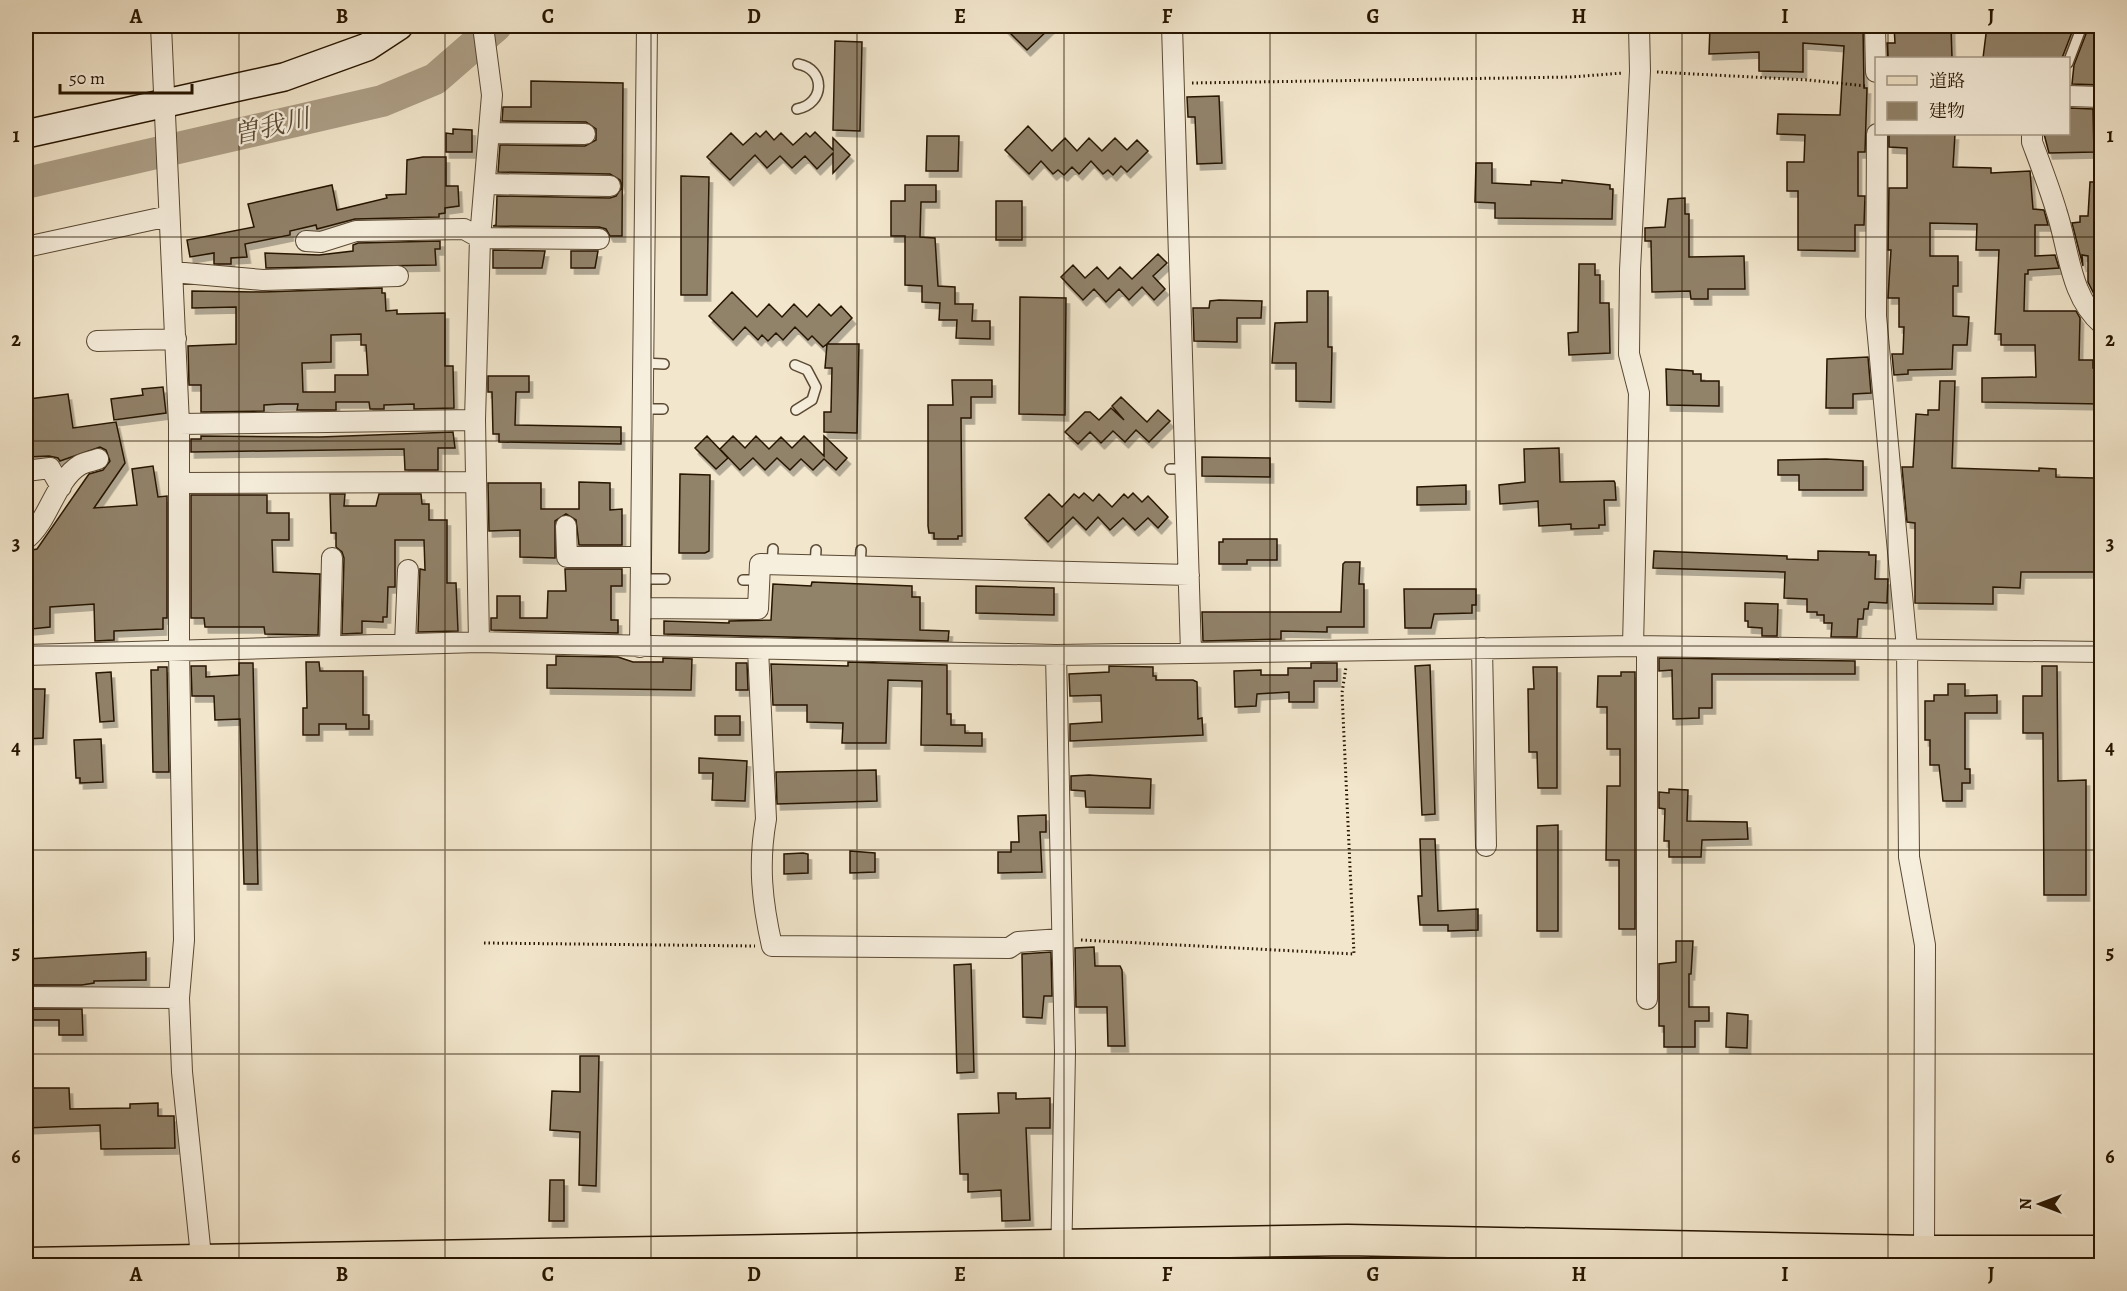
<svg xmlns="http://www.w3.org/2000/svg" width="2127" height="1291" viewBox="0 0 2127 1291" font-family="Alegreya,'Noto Serif JP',serif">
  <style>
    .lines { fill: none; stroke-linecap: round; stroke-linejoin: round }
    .river { stroke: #ad9f87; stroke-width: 32 }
    .building { fill: #91826a; stroke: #271500; stroke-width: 1.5; fill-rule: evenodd; filter: url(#shadow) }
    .lane-casing { stroke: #5a4933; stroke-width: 12 }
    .street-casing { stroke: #5a4933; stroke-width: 22 }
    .secondary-casing { stroke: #271500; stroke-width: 30 }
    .primary-casing { stroke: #271500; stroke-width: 33 }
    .path { stroke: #271500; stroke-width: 3; stroke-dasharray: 1.5 3; stroke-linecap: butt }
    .lane { stroke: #f7efde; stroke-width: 9 }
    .street { stroke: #f7efde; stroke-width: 20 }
    .secondary { stroke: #f7efde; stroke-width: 27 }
    .primary { stroke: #f2e6cc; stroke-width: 30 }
    .grid { fill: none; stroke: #271500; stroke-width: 1.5; stroke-opacity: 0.55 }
    .labels { text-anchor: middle; stroke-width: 4.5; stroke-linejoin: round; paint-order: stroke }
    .water-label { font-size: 26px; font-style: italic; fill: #5d4c36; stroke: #f7efde }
    .neatline { fill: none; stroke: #271500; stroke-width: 2 }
    .grid-label { font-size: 20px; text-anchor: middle; font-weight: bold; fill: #271500 }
  </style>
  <defs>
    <filter id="shadow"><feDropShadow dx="3.5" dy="6" stdDeviation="0" flood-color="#0004"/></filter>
  </defs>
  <rect width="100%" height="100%" fill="#f2e6cc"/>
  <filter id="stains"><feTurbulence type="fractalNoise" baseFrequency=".00333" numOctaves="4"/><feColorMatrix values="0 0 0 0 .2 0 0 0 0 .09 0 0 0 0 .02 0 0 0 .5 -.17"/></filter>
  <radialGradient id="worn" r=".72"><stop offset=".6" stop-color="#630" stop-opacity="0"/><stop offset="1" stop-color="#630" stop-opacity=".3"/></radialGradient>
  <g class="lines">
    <path class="river" d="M26 183 382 101 435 79 496 26"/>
  </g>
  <path class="building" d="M1003 26H1052L1027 50Z
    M1710 26H1863L1864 88H1867L1865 152H1858V196H1865L1864 225H1855V251L1798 250V191H1787V162H1804L1805 135 1777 134 1778 114 1840 115 1844 46 1803 43V72L1759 71V52L1709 54Z
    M1894 26H1951L1952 58H1888L1887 43H1895Z
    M1987 26H2063L2074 27 2062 58H1983Z
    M2089 26H2102V85L2072 84 2074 65Z
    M835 41 862 42 860 131 833 130Z
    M531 81 623 83 622 236H610L606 229 599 227 493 226 496 225 497 196 610 198 616 196 622 187 620 180 610 174 498 172 500 145 585 146 596 140V129L586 122 502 121 503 107H531Z
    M1219 96 1222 163 1197 164 1195 117H1188L1187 97Z
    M2069 108 2093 109 2094 152 2049 153 2044 134H2068Z
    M1028 126 1052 151 1065 138 1077 151 1089 138 1102 151 1115 138 1127 150 1137 140 1148 151 1127 172 1121 166 1113 175 1108 170 1103 174 1091 161 1079 174 1072 167 1064 175 1058 170 1053 174 1041 161 1029 174 1005 150Z
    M453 129 472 130V152H446V133L453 134Z
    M766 131 774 140 781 133 793 145 806 133 810 137 815 132 833 150V138L850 155 833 173V153L817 169 805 156 792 168 780 156 767 168 755 155 730 180 707 157 731 133 743 145 756 133 760 137Z
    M1889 134H1955L1953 167 1991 168V173L2030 171 2033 209 2044 210 2048 225H2035V256L2055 255 2059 268 2028 270V274H2025L2024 311H2076L2080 318 2079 360H2093V368H2102V404L1982 402V378L2036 377 2035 345H2001V334H1995L1999 250H1976L1977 224 1930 223V256H1958V286H1953V316L1969 317 1967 345H1953L1952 369 1908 370V374L1894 375 1892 354H1903L1904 327H1899V298H1888L1891 250H1888L1889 188H1907V148L1889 147Z
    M927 136H959L958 171H926Z
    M423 157H446V186H458L459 206 445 208V213L439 214V217L355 219 317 229 316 225 290 231V235L245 244 247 257 231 258V264H214V253L190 257 187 240 254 227 248 204 332 185 337 210 387 198 386 195 406 194 407 160Z
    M1476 163H1492V183L1531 185V181L1562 183V180L1610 185V189H1613L1612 219 1495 218V203L1475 202Z
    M681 176 709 177 707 295H681Z
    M2090 182H2102V300H2097L2088 282V256L2082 255 2083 266 2072 223 2080 222V216H2088Z
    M905 185H936V202H921L920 237 935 238 938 286 955 287V304H973L972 321H990V339L956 338 957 320H939L940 303 922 302V286L905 285V236H891V201H905Z
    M1685 198V214H1689V257L1744 256 1745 289H1708V299H1691L1690 291 1652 292 1651 241H1645V228L1665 227 1668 199Z
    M996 201H1022V240H996Z
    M440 241V249H435L436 265 266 268 265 253 319 255 353 251V245L358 243Z
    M493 250 545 251 542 268H493Z
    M571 251H598L595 268H571Z
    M1158 254 1167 263 1153 276 1165 289 1154 300 1142 287 1129 300 1119 289 1106 302 1094 289 1083 300 1061 277 1073 265 1085 278 1097 267 1108 279 1120 267 1132 279Z
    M1579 264H1595V275H1600V303H1609L1610 353 1569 355 1568 333 1578 332Z
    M382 288V293H385L386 311 397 310V314L445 313V366H453L454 408 414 409V404L384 405V409H370L369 402H336V410H297L298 404H280L264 405V411L201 412V385H189L188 346 236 344V307L192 308V291L263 292ZM361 334V345H366L368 375H335V392H303L302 363 331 362V335Z
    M1307 291H1328V347H1332L1331 402 1296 401V363H1272L1275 323 1307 322Z
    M732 292 757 317 769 304 782 317 794 304 807 317 819 304 831 316 841 306 852 318 827 344H859L857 433 824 432V412H831L832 368H825L827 344 823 347 812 336 808 340 795 327 783 340 776 333 768 341 762 335 758 340 745 327 733 340 709 316Z
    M1020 297 1066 298 1065 415 1019 414Z
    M1219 300 1262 301 1261 318H1237V342L1194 341 1193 308H1209L1210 301Z
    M1868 357 1871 393 1853 394V408H1826L1827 359Z
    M1666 369 1693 371V374H1701V381H1719V406L1667 405Z
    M488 376H529V392H516L515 425 621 427V444L499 442V434H493L492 392H488Z
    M952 380H992V397H971V418H961L962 536H958V539H934V533H929L928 526V405H953Z
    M1940 381H1955L1952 468 2039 471V468L2056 469V477L2094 478V484H2102V572H2021L2020 588 1993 587V604L1915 603V523L1907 522 1902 467H1913L1916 414 1928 415V410H1939Z
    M163 387 166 413 114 420 111 399 143 395 142 389Z
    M68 394 73 428 116 422 125 463 94 508 137 505 132 469 153 466 158 497 167 496V618H163V629L114 631V640L95 641 94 604 50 607V627L31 629 26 551 37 549 89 474 103 470 110 461 106 450 100 447 60 461 58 458 49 456 26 457V418L32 417 29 399Z
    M1121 397 1147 422 1158 410 1170 421 1149 442 1136 430 1125 442 1113 431 1101 443 1090 432 1078 444 1065 432 1085 412H1090L1099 420 1111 408 1124 420 1112 406Z
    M453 432 455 448H438V470H405L404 449 191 452V439H201V436L320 437Z
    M707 436 728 458 716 469 695 448Z
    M733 436 745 448 756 436 769 449 781 437 792 448 804 436 824 456V436L847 458 836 470 824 459 813 470 801 459 790 470 777 458 765 470 753 458 740 470 720 449Z
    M1559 448 1560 482 1614 481 1615 483 1616 500H1604L1605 525H1599V528L1571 529V524L1539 526 1538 501 1500 504 1499 485 1525 482 1524 449Z
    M1202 457 1270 458V477L1202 476Z
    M1826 459 1863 461V490H1799V475H1778V460Z
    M680 474 710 475 709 551 705 553H679Z
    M579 482 610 483V510L622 509V545H579L576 520 566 514 555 521V558L520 557V530L489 531 488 483H541V509H579Z
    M1466 485V504L1417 505V487Z
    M1084 493 1093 501 1099 494 1112 507 1124 494 1128 498 1133 493 1142 502 1148 496 1168 517 1158 528 1148 518 1135 530 1123 518 1110 530 1098 517 1086 530 1073 517 1048 542 1025 518 1049 494 1062 507 1074 494 1079 498Z
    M330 494H345L344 506H376L379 494H421L422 504H429V520H447V583H456L458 631 418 632 420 569 425 570 424 540H395V587H388L387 617H383V622L362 621V633L342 634 344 558 342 552 336 547V533H331Z
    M191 495H267V513H289V540H272L273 572 320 574 318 635 265 634 264 627H205L204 618H191Z
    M1223 539H1277V560H1247V564H1219V542H1223Z
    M1654 551 1787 556V559L1818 560V551L1869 552V555H1876L1875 579H1888L1887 603 1869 602 1868 609H1864L1863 619H1858L1857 637H1831L1832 623H1824V615H1817V612H1807V599L1784 598 1785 572 1653 568Z
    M1345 562H1360L1359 584H1364V627H1327V632L1281 631V639L1203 641 1202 612H1341L1343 564Z
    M565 569H622V586H611V620H618V633L491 630V618H497V596H520V618H547L548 591H566Z
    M812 582 912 586V597H920V630L949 631 948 641 664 634V621L729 623V621L771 620 773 584 811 586Z
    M976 586 1054 588V615L976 613Z
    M1404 589H1476V605H1472V613L1434 614 1431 628H1405Z
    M1745 603 1778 604 1777 636H1762V628L1748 627V621H1745Z
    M556 656 618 657 633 662H663V658L692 659 691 690 547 688V665H556Z
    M1659 658 1855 661V674H1712V708H1699V718L1673 719 1672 670 1659 671Z
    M306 662H319L320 671H363V715H369V729H346V724H319V735H303V708H307Z
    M848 662 947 665V714H951V725H965V733H982V746L921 745 922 681 888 680 886 743H842L843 723 807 722V705H773L771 664 848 666Z
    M239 663H253L258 884H244L240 719 215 720 214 696H192L191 666H206V677L239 675Z
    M736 663H747L748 690H736Z
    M1311 663H1337V681H1314V702H1289V692L1257 694 1256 706 1235 707 1234 671 1261 670V675H1288V668H1311Z
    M1430 665 1435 814 1422 815 1415 666Z
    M1109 666 1153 667V676H1156V680H1193L1197 682 1198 719 1202 718 1203 735 1070 741V724L1102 722 1101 695 1070 696 1069 674 1109 672Z
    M2042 666H2057L2058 781 2086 780V895H2044L2043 733H2023V696H2042Z
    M158 667H167L169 772H153L151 670H158Z
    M1533 667H1557V788H1538L1537 752H1529L1528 689H1534Z
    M111 672 114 721 100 722 96 673Z
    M1621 672H1635V929H1619V860H1606L1607 786H1620V749H1607V707H1597L1598 676H1621Z
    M1948 684H1965V696L1997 695V713H1965V769H1970V783H1962V801H1943L1939 765H1930V740H1925V701H1934V695H1948Z
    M26 689H45L43 738 26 739Z
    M715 716H740V735H715Z
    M101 739 103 782 80 783V778H76L74 740Z
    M699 758 747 761 745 801 712 800 713 773H699Z
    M876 770 877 801 777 804 776 772Z
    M1089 775 1151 779 1150 808 1086 807 1085 791 1071 790V776Z
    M1669 789 1688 790 1687 821 1747 822 1748 839 1702 840 1701 857H1669V841H1664L1665 809 1659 808V792L1669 793Z
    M1046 815V832H1040L1042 872 998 873V852H1011V842H1019L1018 816Z
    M1558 825V931H1537V826Z
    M1420 839H1435L1438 911 1478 909V930L1448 931V925H1420L1418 896H1422Z
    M850 851 875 853V872L850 873Z
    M803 853 808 854V873L784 874V854Z
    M1676 941H1693L1691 974H1689V1007H1709V1021H1695V1047H1664V1026H1659V964L1676 962Z
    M1094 947 1095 966H1120L1122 970 1125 1046H1108L1107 1007H1076L1075 948Z
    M146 952V980L94 981V983L82 985H26V959Z
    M1051 952 1052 996H1044L1042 1018 1023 1017 1022 954Z
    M971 964 974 1072 957 1073 954 965Z
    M26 1009H82L83 1035H59V1020H26Z
    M1727 1013 1748 1015 1747 1048 1726 1047Z
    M580 1056H599L596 1186 579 1185 580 1132 550 1130 552 1091 580 1092Z
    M26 1088H69L70 1109 130 1108V1104L158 1103V1116H174L175 1148 101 1149 100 1125 26 1128Z
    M998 1093H1016V1099L1050 1098V1128H1026L1030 1220 1002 1221 1001 1190 968 1192V1174H960L958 1114 999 1113Z
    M550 1180H564V1221H549Z"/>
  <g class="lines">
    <g class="lane-casing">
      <path id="lane" d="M2068 63 2082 26
        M797 109C825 104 826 69 798 64
        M643 363 664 364
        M795 365 807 370 816 387 812 400 796 410
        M642 409H663
        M1170 469H1186
        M772 565 773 549
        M815 566 816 550
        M860 567 861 550
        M641 579H665
        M743 580H759"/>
    </g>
    <g class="street-casing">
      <path id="street" d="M161 26 179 424V651L184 940 179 998 182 1072 202 1266
        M1172 26 1191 653
        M1875 26 1876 72
        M2068 96 2102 97
        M489 133 585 134
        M1877 134 1876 316 1907 648 1909 857 1925 945 1924 1251
        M2032 134V142C2041 166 2050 189 2057 213 2069 250 2070 297 2102 324
        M485 184 610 186
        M306 241 321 242 356 231 464 229 480 238 599 239
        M26 247 169 216
        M173 272 263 280 398 276
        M97 341 176 339
        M179 424 475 420
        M26 471 50 468 61 487
        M179 483 476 482
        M566 526 567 557H641
        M26 539C49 521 55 480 80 465 85 462 93 461 98 459
        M641 608 758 609 760 564 1189 575
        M479 642 475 420 480 238 492 95 483 26
        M405 644 408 570
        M330 646 332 558
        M1633 646 1639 393 1629 354 1630 270 1640 71 1639 26
        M640 647 647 26
        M1647 647V999
        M1482 648 1486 846
        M758 649 766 819C758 864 762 902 772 946L1009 948 1018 942 1061 939
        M26 655 479 642 1056 655 1633 646 2102 652
        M1056 655 1065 1052 1061 1266
        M26 997 179 998"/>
    </g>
    <g class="secondary-casing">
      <path id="secondary" d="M26 134 284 77 367 47 399 26"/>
    </g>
    <g class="primary-casing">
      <path id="primary" d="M26 1263 1347 1240 1924 1251H2102"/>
    </g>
    <path class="path" d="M1657 72 1808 80 1866 86
      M1192 83 1571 77 1623 73
      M1081 940 1354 954 1342 693 1346 667
      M484 943 755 946"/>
    <use href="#lane" class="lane"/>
    <use href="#street" class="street"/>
    <use href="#secondary" class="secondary"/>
    <use href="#primary" class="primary"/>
  </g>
  <path class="grid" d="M239 26V1266M445 26V1266M651 26V1266M857 26V1266M1064 26V1266M1270 26V1266M1476 26V1266M1682 26V1266M1888 26V58M1888 134V1266M26 237H2102M26 441H2102M26 646H2102M26 850H2102M26 1054H2102"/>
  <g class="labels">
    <g class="water-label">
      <text transform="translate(271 126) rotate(-13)" y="9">曽我川</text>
    </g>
  </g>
  <rect width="2127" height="1291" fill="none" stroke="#f2e6cc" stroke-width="66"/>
  <rect x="1875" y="57" width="195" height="78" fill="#f7efde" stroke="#a49885" stroke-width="1.5"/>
  <rect x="1887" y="76" width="30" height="9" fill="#f2e6cc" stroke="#a49885" stroke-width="1.5"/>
  <text x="1929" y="87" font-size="18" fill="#271500">道路</text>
  <rect x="1887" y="102" width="30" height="18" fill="#91826a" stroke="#a49885" stroke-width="1.5"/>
  <text x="1929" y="117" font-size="18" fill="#271500">建物</text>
  <g transform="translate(2040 1204) rotate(270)" stroke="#f7efde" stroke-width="4.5" paint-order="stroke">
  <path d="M0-4.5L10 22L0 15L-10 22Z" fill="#271500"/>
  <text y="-9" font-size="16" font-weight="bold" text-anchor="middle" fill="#271500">N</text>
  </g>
  <path d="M60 84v9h132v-9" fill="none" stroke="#271500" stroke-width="3"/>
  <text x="69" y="84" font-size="18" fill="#271500" stroke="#f7efde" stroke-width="4.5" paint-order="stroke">50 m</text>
  <rect x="33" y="33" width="2061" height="1225" class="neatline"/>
  <g class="grid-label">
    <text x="136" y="23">A</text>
    <text x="342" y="23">B</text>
    <text x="548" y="23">C</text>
    <text x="754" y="23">D</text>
    <text x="960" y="23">E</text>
    <text x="1167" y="23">F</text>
    <text x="1373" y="23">G</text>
    <text x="1579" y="23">H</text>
    <text x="1785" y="23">I</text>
    <text x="1991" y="23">J</text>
    <text x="16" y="142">1</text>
    <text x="2110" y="142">1</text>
    <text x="16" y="346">2</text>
    <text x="2110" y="346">2</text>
    <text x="16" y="550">3</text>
    <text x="2110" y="550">3</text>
    <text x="16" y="754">4</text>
    <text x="2110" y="754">4</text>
    <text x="16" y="959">5</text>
    <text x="2110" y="959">5</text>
    <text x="16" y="1163">6</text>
    <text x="2110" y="1163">6</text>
    <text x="136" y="1281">A</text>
    <text x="342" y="1281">B</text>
    <text x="548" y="1281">C</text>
    <text x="754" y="1281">D</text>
    <text x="960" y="1281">E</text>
    <text x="1167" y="1281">F</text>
    <text x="1373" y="1281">G</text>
    <text x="1579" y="1281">H</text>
    <text x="1785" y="1281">I</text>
    <text x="1991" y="1281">J</text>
  </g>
  <rect width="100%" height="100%" filter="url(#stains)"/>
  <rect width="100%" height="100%" fill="url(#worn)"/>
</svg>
